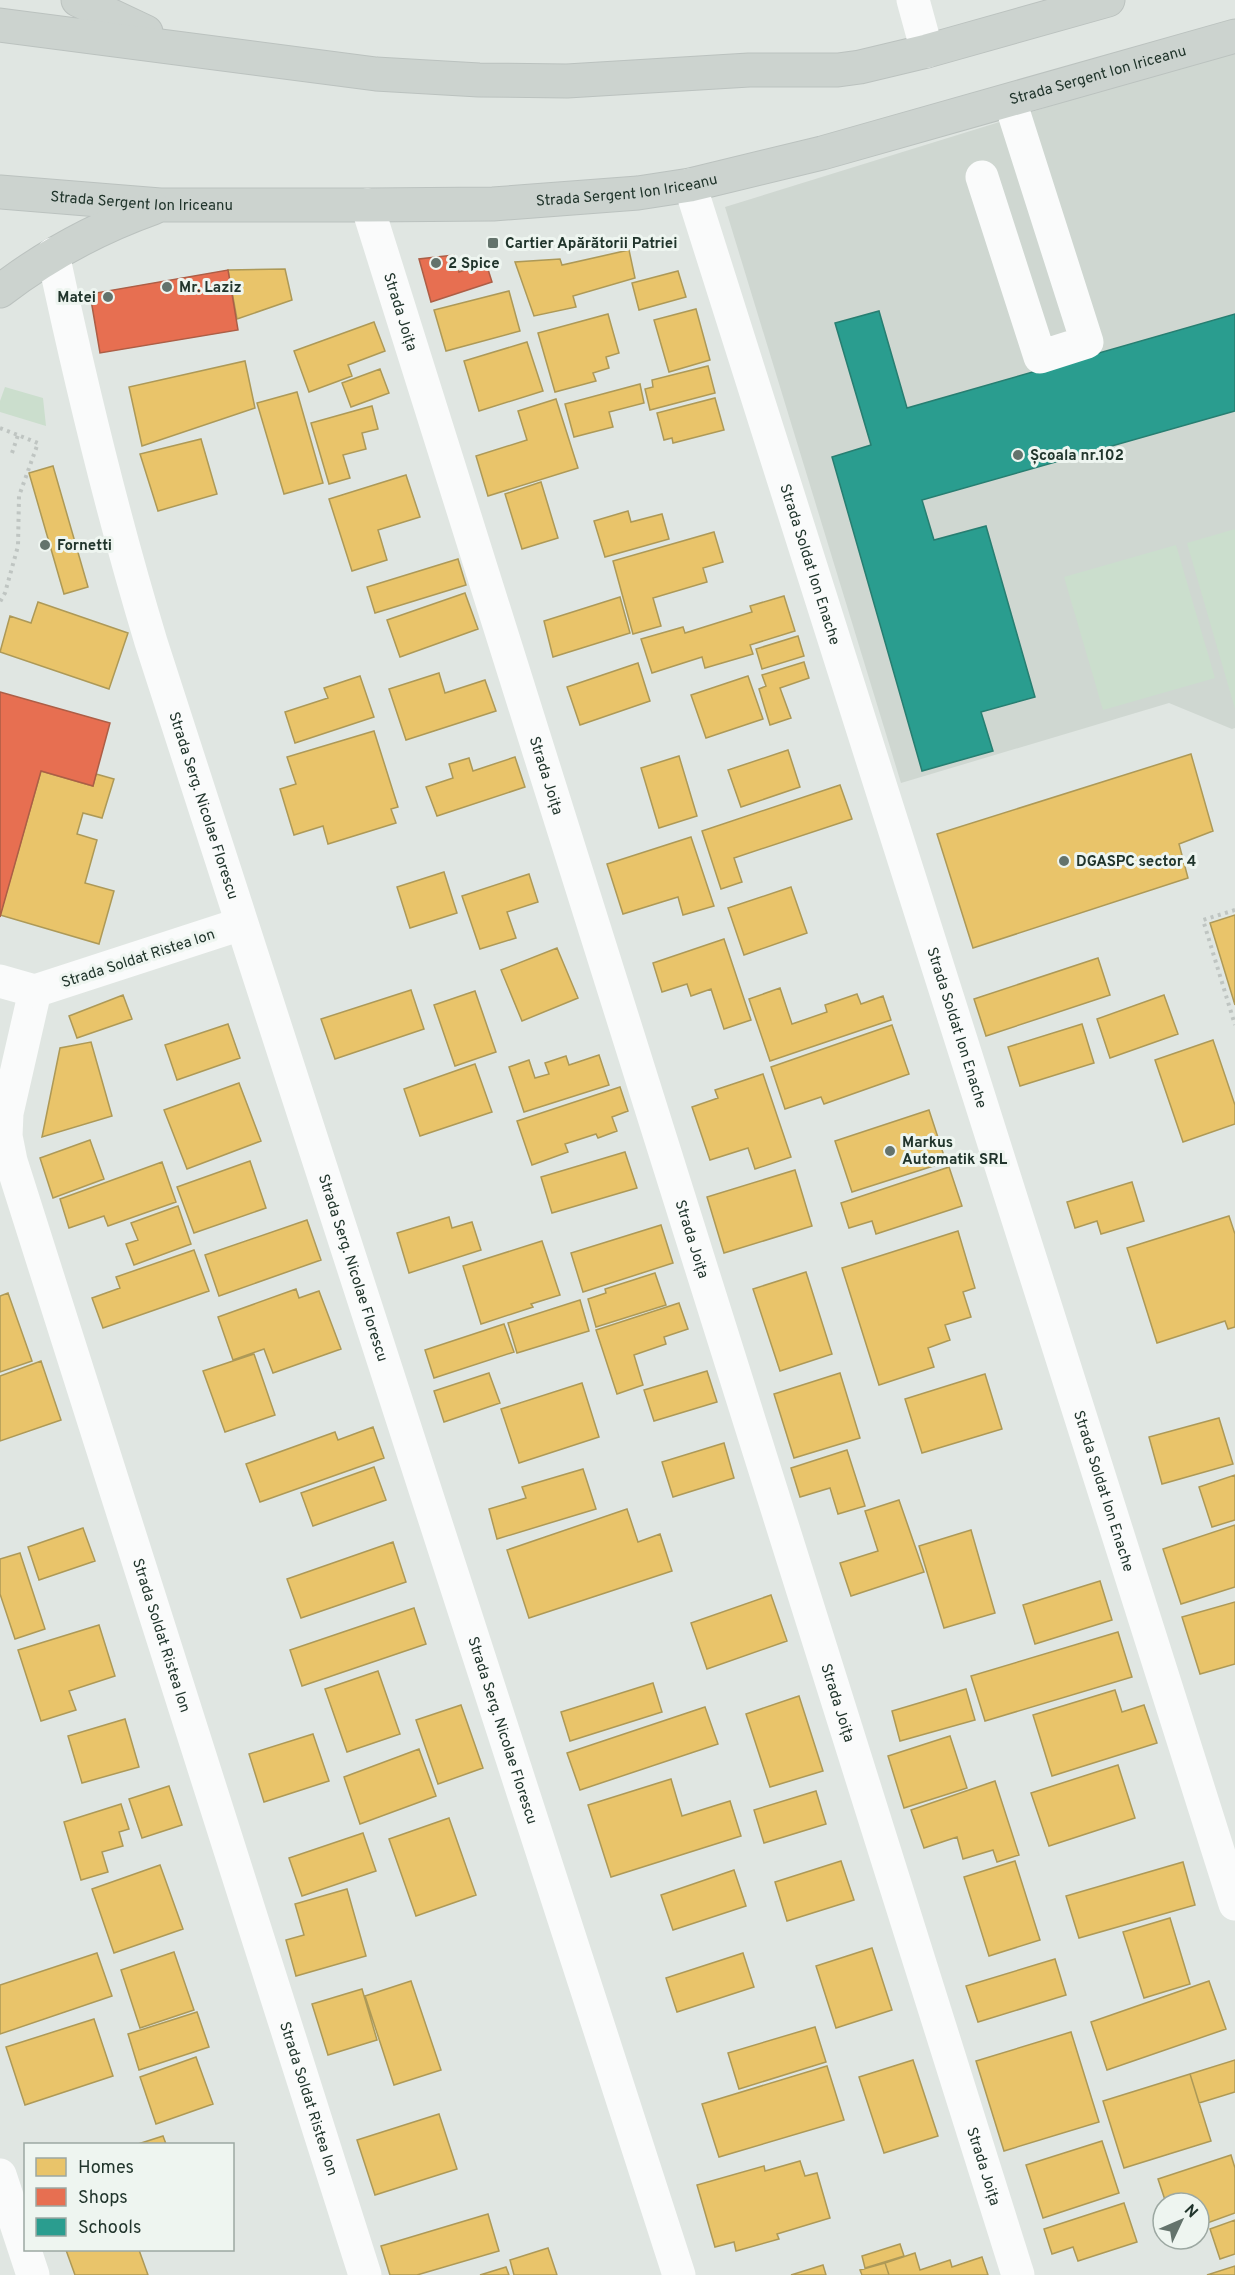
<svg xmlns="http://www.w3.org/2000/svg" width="1235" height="2275" viewBox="0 0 1235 2275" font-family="Overpass,sans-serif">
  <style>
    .built { fill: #cfd7d1 }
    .green { fill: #cbdecd }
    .homes { fill: #e9c46a; stroke: #ad9957; stroke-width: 1.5 }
    .shops { fill: #e76f51; stroke: #ac5e46; stroke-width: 1.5 }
    .schools { fill: #2a9d8f; stroke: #277e71; stroke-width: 1.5 }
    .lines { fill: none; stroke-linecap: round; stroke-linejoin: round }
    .major-casing { stroke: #bbc2bf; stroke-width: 35 }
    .path { stroke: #bfc5c2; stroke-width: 4; stroke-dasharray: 3 4.5; stroke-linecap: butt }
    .minor { stroke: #fafbfb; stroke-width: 33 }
    .major { stroke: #ccd3cf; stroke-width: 33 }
    .poi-dot { fill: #64736c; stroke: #eef5f0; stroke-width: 2 }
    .labels { text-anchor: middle; stroke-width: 6; stroke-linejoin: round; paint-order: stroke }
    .street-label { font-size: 15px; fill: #21352c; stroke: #eef5f0 }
    .poi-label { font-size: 15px; font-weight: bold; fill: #21352c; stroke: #eef5f0; text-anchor: start }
  </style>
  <rect width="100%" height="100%" fill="#e0e6e2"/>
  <path class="built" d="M1235 49V728L1232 729 1169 703 901 783 725 207Z"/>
  <path class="green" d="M5 387 43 398 46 426 0 412V401Z
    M1235 529V709L1187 543Z
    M1176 545 1215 678 1103 710 1064 577Z"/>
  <path class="homes" d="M629 250 635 278 573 296 576 307 534 316 515 262 560 259 562 265Z
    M285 269 292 300 237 319 228 270Z
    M678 271 686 297 639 310 632 283Z
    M509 291 520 331 446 351 434 310Z
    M696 309 710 360 669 372 654 320Z
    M608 314 619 353 606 357 609 368 593 373 596 381 555 392 538 333Z
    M374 322 385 351 348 365 352 376 309 392 294 351Z
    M527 342 543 391 479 411 464 361Z
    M245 361 255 408 142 446 129 387Z
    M708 366 715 393 650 410 645 389 653 387 652 380Z
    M380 369 389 393 351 407 342 383Z
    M640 384 644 403 609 412 613 427 574 437 565 404Z
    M297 392 323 483 284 494 257 403Z
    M715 398 724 430 673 443 672 438 664 440 657 413Z
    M556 399 578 468 488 496 476 456 527 440 518 411Z
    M372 406 378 429 362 433 366 449 343 455 350 478 329 484 311 423Z
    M201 439 217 494 158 511 140 454Z
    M53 466 88 587 64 594 29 473Z
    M406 475 420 517 378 530 387 560 352 571 329 499Z
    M541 482 558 538 522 549 505 494Z
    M628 511 631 522 662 514 669 539 605 557 594 521Z
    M714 532 723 562 703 568 707 582 653 598 661 626 633 634 613 561Z
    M458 559 466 585 375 613 367 587Z
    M465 593 478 629 400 657 387 620Z
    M784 596 795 631 750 645 753 654 705 668 702 657 652 673 641 639 683 627 685 633 752 612 750 606Z
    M620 597 630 633 553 657 544 621Z
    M38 602 128 633 109 689 0 652 10 616 31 623Z
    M798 636 804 656 762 669 756 649Z
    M804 662 809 678 780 688 791 718 770 725 759 689 766 686 762 675Z
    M638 663 650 701 580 725 567 687Z
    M439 673 445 693 485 680 496 711 406 740 389 689Z
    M360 676 374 717 295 743 285 712 328 698 324 688Z
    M748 676 763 719 706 738 691 695Z
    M374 731 398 807 391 809 396 823 328 844 323 826 294 835 280 789 296 784 287 757Z
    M788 750 800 787 741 807 728 770Z
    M1191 754 1213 831 1179 844 1188 878 973 948 937 834Z
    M679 756 697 816 659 828 641 768Z
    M515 757 525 787 437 816 426 787 453 778 449 764 469 758 473 771Z
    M41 771 93 786 96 774 114 779 102 818 83 813 77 834 97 840 85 883 114 891 99 944 0 915Z
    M840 785 852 819 734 858 742 882 721 889 702 831Z
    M691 837 714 906 683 915 678 897 623 914 607 864Z
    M444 872 457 913 410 928 397 887Z
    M529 874 538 902 507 912 516 938 480 949 462 896Z
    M791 887 807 933 744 955 728 908Z
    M1235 915V1005L1210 923Z
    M724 939 751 1020 724 1029 711 989 691 996 687 984 662 992 653 963Z
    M557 948 578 998 522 1021 501 970Z
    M1098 958 1110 995 986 1036 974 999Z
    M780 988 792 1024 827 1012 825 1005 857 994 861 1004 883 996 891 1020 770 1061 749 999Z
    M411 990 424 1029 335 1059 321 1019Z
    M475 991 496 1052 455 1066 434 1005Z
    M123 995 132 1019 77 1038 69 1016Z
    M1164 995 1178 1034 1110 1058 1097 1019Z
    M228 1024 240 1058 177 1080 165 1045Z
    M1082 1024 1094 1063 1020 1086 1008 1047Z
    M892 1025 909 1074 824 1104 821 1097 785 1109 771 1067Z
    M1213 1040 1235 1105V1124L1183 1142 1155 1060Z
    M91 1042 112 1116 42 1137 60 1048Z
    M599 1055 609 1085 524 1112 509 1067 529 1060 535 1078 549 1074 545 1063 566 1056 569 1065Z
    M475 1064 492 1112 420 1136 404 1089Z
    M763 1074 791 1157 755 1169 748 1148 710 1160 692 1107 718 1098 715 1090Z
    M239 1083 261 1141 187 1169 164 1110Z
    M620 1087 628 1111 612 1117 617 1131 598 1138 596 1134 565 1144 568 1152 532 1165 517 1121Z
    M929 1110 946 1162 852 1192 835 1141Z
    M90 1140 104 1179 53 1198 40 1158Z
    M625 1152 637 1188 552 1213 541 1177Z
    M250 1161 266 1208 194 1233 177 1187Z
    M162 1162 176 1202 108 1226 104 1216 69 1228 60 1199Z
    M949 1167 962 1206 876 1234 872 1221 849 1228 841 1203Z
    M795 1170 812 1226 724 1253 707 1197Z
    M1132 1182 1144 1221 1101 1234 1097 1221 1075 1228 1067 1202Z
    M178 1206 191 1244 134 1265 126 1244 138 1240 131 1223Z
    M1229 1216 1235 1234V1327L1228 1329 1225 1321 1157 1343 1127 1248Z
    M449 1217 452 1228 472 1222 481 1250 409 1273 397 1233Z
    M307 1220 321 1260 219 1296 205 1255Z
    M661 1225 673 1263 583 1292 571 1253Z
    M958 1231 975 1288 963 1292 971 1317 945 1325 950 1340 928 1348 934 1367 879 1385 842 1268Z
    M542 1241 560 1295 531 1304 533 1307 481 1324 463 1266Z
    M194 1250 209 1291 103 1328 92 1298 120 1288 116 1277Z
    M806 1272 832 1354 780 1371 753 1289Z
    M655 1273 666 1305 596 1327 588 1299 606 1293 605 1289Z
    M296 1289 299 1298 319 1291 341 1349 273 1373 264 1349 233 1360 218 1317Z
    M8 1293 32 1361 0 1372V1296Z
    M580 1300 589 1331 517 1353 508 1323Z
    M679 1303 688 1329 664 1337 666 1344 634 1355 643 1385 617 1394 596 1330Z
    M504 1324 514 1352 434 1378 425 1350Z
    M254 1354 275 1415 225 1432 203 1371Z
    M41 1361 61 1420 0 1441V1376Z
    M707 1371 717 1402 654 1421 644 1390Z
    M489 1373 500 1403 444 1422 434 1391Z
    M840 1373 860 1438 794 1458 774 1394Z
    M985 1374 1002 1429 922 1453 905 1399Z
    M582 1383 599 1437 519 1463 501 1409Z
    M1219 1418 1233 1464 1162 1484 1149 1437Z
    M373 1427 384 1458 260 1502 246 1464 335 1432 338 1440Z
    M724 1443 734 1478 673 1497 662 1462Z
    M847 1450 865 1506 838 1514 830 1488 800 1497 791 1468Z
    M374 1467 386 1500 313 1526 301 1493Z
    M583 1469 596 1509 497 1539 489 1509 526 1498 522 1487Z
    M1235 1475V1520L1212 1527 1199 1487Z
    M899 1500 924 1572 851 1596 840 1563 878 1551 865 1511Z
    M627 1509 638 1542 660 1534 672 1571 529 1618 507 1550Z
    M1235 1525V1587L1181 1604 1163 1549Z
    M83 1528 95 1561 39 1580 28 1547Z
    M971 1530 995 1613 944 1628 919 1546Z
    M393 1542 406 1582 301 1618 287 1579Z
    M20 1553 45 1629 15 1639 0 1594V1559Z
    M1100 1581 1112 1620 1035 1644 1023 1605Z
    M771 1595 787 1641 707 1669 691 1623Z
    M1235 1602V1664L1200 1674 1182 1617Z
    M414 1608 426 1644 302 1686 290 1650Z
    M99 1625 115 1676 69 1691 76 1710 41 1721 18 1650Z
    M1118 1632 1132 1677 985 1721 971 1676Z
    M378 1671 400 1734 347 1752 325 1689Z
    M653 1683 662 1712 570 1741 561 1712Z
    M966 1689 975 1720 900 1741 892 1711Z
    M1115 1690 1122 1712 1144 1705 1157 1743 1052 1776 1033 1715Z
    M799 1696 823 1771 770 1787 746 1714Z
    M461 1705 483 1768 438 1784 416 1720Z
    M705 1707 718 1744 580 1790 567 1753Z
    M125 1719 139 1767 82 1783 68 1736Z
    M313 1734 329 1781 264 1802 249 1754Z
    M950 1736 967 1788 904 1808 888 1756Z
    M419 1749 436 1796 360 1824 344 1777Z
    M1118 1765 1135 1818 1049 1846 1031 1793Z
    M671 1779 682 1816 730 1801 741 1836 611 1877 588 1805Z
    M995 1781 1019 1855 997 1862 993 1850 963 1859 957 1837 924 1848 911 1810Z
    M169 1786 182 1825 142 1838 129 1799Z
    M816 1791 826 1824 764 1843 754 1810Z
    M121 1804 129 1829 119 1832 123 1846 102 1852 108 1872 81 1880 64 1822Z
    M449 1818 476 1895 416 1916 389 1839Z
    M363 1833 376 1871 302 1896 289 1858Z
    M841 1861 854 1900 787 1921 775 1882Z
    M1015 1861 1040 1940 989 1956 964 1877Z
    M1183 1862 1195 1905 1079 1938 1066 1896Z
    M160 1865 183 1929 114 1953 92 1889Z
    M734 1870 746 1906 673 1930 661 1895Z
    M347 1889 366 1956 296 1976 286 1940 304 1935 295 1904Z
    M1170 1918 1190 1984 1144 1998 1123 1932Z
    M872 1948 892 2010 836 2028 816 1966Z
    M174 1952 194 2010 140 2028 121 1970Z
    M97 1953 112 1996 0 2034V1985Z
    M743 1953 754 1987 677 2012 666 1978Z
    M1055 1959 1066 1995 978 2022 966 1986Z
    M411 1981 441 2070 394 2085 365 1996Z
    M1209 1981 1226 2029 1107 2070 1091 2022Z
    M362 1989 377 2040 328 2055 312 2004Z
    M197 2012 209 2047 139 2070 128 2034Z
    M94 2019 113 2076 25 2105 6 2047Z
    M815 2027 826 2062 739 2089 728 2053Z
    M1071 2032 1099 2122 1004 2151 976 2061Z
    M196 2057 213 2104 156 2124 140 2077Z
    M913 2060 938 2136 884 2153 859 2077Z
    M1235 2060V2092L1199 2103 1190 2074Z
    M827 2066 844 2120 719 2157 702 2104Z
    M1190 2074 1211 2141 1124 2168 1103 2101Z
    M439 2114 457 2169 375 2195 357 2140Z
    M163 2136 166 2144H138Z
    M1102 2141 1119 2193 1043 2218 1026 2165Z
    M1231 2155 1235 2168V2213L1199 2226V2203H1166L1158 2179Z
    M800 2161 805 2176 817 2173 830 2218 777 2234 779 2239 736 2251 734 2242 715 2247 697 2185 764 2166 765 2171Z
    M1124 2203 1137 2242 1078 2261 1073 2247 1052 2254 1044 2229Z
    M488 2214 499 2251 417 2275H390L381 2246Z
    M1235 2220V2254L1220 2259 1210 2229Z
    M900 2244 904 2256 865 2268 862 2256Z
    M548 2248 557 2275H514L510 2260Z
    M66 2250H139L148 2275H75Z
    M915 2253 920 2270 950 2260 952 2267 982 2257 988 2275H889L885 2263Z
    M885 2263 889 2275H862L860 2270Z
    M823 2265 826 2275H791Z
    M1235 2266V2275H1207Z
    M506 2267 509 2275H480Z"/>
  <path class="shops" d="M454 255 459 272 486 263 492 282 431 302 419 259Z
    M228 270 238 330 100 353 90 294Z
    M0 692 110 723 93 786 41 771 0 917Z"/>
  <path class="schools" d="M879 311 907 408 1235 314V411L922 500 934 540 986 526 1035 697 981 712 993 751 922 771 832 457 871 445 835 323Z"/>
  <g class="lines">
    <g class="major-casing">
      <g id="major">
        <path d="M78 0 146 32"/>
        <path d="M0 25 376 74 479 80 567 81 749 70H838L860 67 927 51 1108 0"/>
        <path id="s5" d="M0 192 160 205H367L493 204 638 193 690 185 822 153 1235 36"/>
        <path d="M0 291C47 255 97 228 153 208"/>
      </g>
    </g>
    <path class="path" d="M0 428 38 443 19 496 18 546 5 593 0 602
      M12 453 18 435
      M1235 910 1203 920 1235 1025"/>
    <g class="minor">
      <path d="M913 0 927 51"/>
      <path d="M982 177 1040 357 1087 342 1010 101"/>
      <path id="s1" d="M690 185 1235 1904"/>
      <path id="s2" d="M367 205 1018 2275"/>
      <path id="s3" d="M53 254C81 385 112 513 151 642L679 2275"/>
      <path id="s4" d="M241 924 35 991 7 1113 6 1136 11 1161 365 2275"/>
      <path d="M0 981 35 991"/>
      <path d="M0 2175 33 2275"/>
    </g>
    <use href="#major" class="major"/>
  </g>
  <g class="poi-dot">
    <rect x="487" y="237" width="12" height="12" rx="3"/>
    <circle cx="436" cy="263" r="6"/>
    <circle cx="167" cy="287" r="6"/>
    <circle cx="108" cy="297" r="6"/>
    <circle cx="1018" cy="455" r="6"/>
    <circle cx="45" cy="545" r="6"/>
    <circle cx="1064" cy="861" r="6"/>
    <circle cx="890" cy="1151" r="6"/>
  </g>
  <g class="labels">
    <g class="street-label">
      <text dy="5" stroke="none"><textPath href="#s5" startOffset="1114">Strada Sergent Ion Iriceanu</textPath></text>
      <text dy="5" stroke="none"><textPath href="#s5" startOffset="628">Strada Sergent Ion Iriceanu</textPath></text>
      <text dy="5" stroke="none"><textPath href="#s5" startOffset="142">Strada Sergent Ion Iriceanu</textPath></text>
      <text dy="5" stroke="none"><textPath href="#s2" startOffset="112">Strada Joița</textPath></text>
      <text dy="5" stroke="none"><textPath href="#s1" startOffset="398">Strada Soldat Ion Enache</textPath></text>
      <text dy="5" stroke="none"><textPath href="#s2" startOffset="598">Strada Joița</textPath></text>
      <text dy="5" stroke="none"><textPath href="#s3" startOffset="572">Strada Serg. Nicolae Florescu</textPath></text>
      <text transform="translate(138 958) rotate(-18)" y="5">Strada Soldat Ristea Ion</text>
      <text dy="5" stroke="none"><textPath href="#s1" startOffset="884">Strada Soldat Ion Enache</textPath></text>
      <text dy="5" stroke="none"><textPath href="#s2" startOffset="1084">Strada Joița</textPath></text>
      <text dy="5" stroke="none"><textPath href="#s3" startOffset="1058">Strada Serg. Nicolae Florescu</textPath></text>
      <text dy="5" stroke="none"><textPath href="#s1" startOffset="1370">Strada Soldat Ion Enache</textPath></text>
      <text dy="5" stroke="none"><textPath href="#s4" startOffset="888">Strada Soldat Ristea Ion</textPath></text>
      <text dy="5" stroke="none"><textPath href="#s2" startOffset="1570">Strada Joița</textPath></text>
      <text dy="5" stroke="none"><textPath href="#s3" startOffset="1544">Strada Serg. Nicolae Florescu</textPath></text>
      <text dy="5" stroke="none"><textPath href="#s4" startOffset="1374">Strada Soldat Ristea Ion</textPath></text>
      <text dy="5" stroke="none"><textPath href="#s2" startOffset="2056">Strada Joița</textPath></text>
    </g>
    <g class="poi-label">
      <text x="505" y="248">Cartier Apărătorii Patriei</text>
      <text x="448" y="268">2 Spice</text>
      <text x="179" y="292">Mr. Laziz</text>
      <text x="96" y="302" text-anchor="end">Matei</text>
      <text x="1030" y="460">Școala nr.102</text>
      <text x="57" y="550">Fornetti</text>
      <text x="1076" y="866">DGASPC sector 4</text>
      <text x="902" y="1147">Markus<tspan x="902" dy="17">Automatik SRL</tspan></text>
    </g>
  </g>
  <rect x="24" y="2143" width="210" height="108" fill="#eef5f0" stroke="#9ca8a2" stroke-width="1.5"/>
  <rect x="36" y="2158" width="30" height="18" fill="#e9c46a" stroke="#9ca8a2" stroke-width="1.5"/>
  <text x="78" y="2173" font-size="18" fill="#21352c">Homes</text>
  <rect x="36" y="2188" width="30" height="18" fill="#e76f51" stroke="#9ca8a2" stroke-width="1.5"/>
  <text x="78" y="2203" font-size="18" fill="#21352c">Shops</text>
  <rect x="36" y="2218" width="30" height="18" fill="#2a9d8f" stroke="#9ca8a2" stroke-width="1.5"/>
  <text x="78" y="2233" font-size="18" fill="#21352c">Schools</text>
  <g transform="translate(1181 2221) rotate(46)"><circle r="28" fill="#eef5f0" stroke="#9ca8a2" stroke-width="1.5"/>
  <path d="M0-4.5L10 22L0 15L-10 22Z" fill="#64736c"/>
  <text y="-9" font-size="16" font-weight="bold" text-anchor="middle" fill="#21352c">N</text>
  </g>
</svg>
